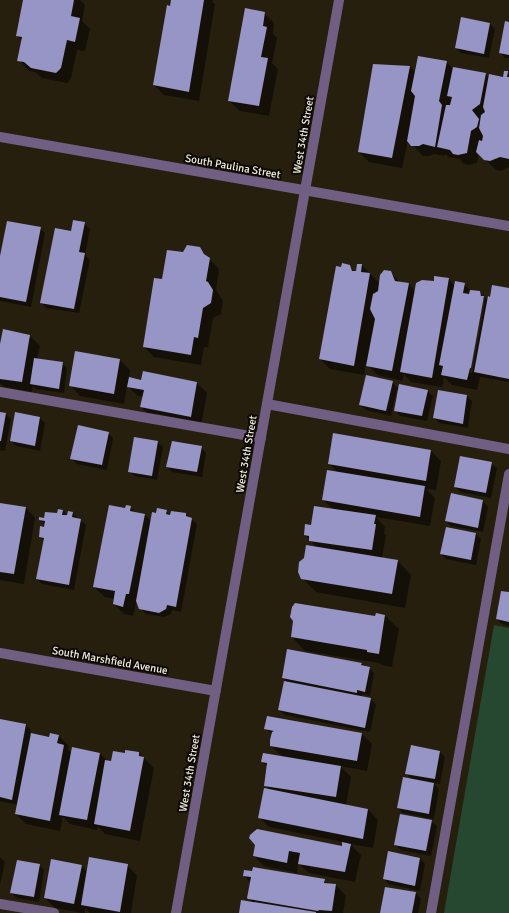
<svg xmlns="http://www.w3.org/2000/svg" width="509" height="913" viewBox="0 0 509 913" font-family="Signika,sans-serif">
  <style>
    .green { fill: #274830 }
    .shadow { fill: #0007; fill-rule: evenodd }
    .building { fill: #9794c6 }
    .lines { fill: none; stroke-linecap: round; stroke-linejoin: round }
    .service { stroke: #705e83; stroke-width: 10 }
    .minor { stroke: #705e83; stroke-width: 10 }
    .labels { text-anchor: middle; stroke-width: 4; stroke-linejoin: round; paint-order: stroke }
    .street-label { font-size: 11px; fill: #f3eee3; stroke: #0d0904 }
  </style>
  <rect width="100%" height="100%" fill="#261f0e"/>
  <path class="green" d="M494 625 509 628V913H444Z"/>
  <path class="shadow" d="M24 0H80L85 5 82 21 90 29 85 51 77 50 71 78 67 83 42 78 35 72 29 71 19 60 22 41 17 35Z
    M172 0H213L212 2 215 4 199 101 164 95 154 85Z
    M264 13 274 23 273 34 277 38 272 63 278 69 269 116 240 111 229 101Z
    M509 23V58H505L500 52Z
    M490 24 495 29 489 58 461 53 456 47Z
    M446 62 453 68 485 74 490 78H504L505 72 509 74V167L501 171 496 170 479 153 477 163 469 165 464 164 460 159 449 157 445 154V156L434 154 430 156H423L408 140 402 168 369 162 359 152 410 67 416 73Z
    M84 223 90 229 85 255 90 260 79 313 46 308 41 302 71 233Z
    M40 228 45 233 31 307 0 301V261Z
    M199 248 219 269 216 290 223 301 221 314 213 318 208 347H204L201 365 154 357 144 347 163 280 183 253Z
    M362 265 380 284 390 272 401 283 409 284 415 291 435 283 449 279 455 286 464 284 471 291 479 292 488 300 509 289V382L480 377 477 390 452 385 444 377 442 387 411 382 404 374 402 381 378 375 366 364 364 375 330 369 320 359 341 269 349 266 356 273ZM483 300H485L472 373H470Z
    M29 335 40 346 37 359 62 363 67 368 64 393 36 389 33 386 32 392 4 387 0 383V347Z
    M76 352 120 360 130 370 129 378 142 381 197 383 207 393 201 426 151 417 141 407 143 397 138 396 127 386 124 404 80 396 70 385Z
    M392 382 399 389 427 391 433 396 427 421 400 416 395 410 399 390 397 389 391 416 366 410 360 405Z
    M467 396 472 401 468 428 439 423 434 418Z
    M0 413 6 414 11 419 5 451 0 450Z
    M40 418 45 423 40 451 16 446 11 441Z
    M108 433 113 438 107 470 77 464 71 458Z
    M334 434 431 451 441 461 436 490 426 489 435 498 430 526 376 517 385 527 384 534 386 535 382 558 398 561 411 575 405 608 316 592 302 578 316 547 305 535 312 527 334 510 323 500 338 473 329 463Z
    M157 442 163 447 157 480 135 476 129 471Z
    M201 447 206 453 202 477 172 472 167 467Z
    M491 463 497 468 491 498 460 492 455 486Z
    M452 494 483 501 488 507 483 532 451 526 446 521Z
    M0 504 25 507 35 518 24 584 0 580Z
    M130 507 137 514 145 515 152 522 157 514 166 511 171 515 186 514 197 524 181 612 172 610 171 614 164 617 146 614 140 608 138 604 136 603 133 616 124 614 114 604 115 599 105 597 94 587 126 509Z
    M63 511 68 516 73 513 78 519 80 520 86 525 74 590 42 584 37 579 44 541 40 536 45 525 40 520 58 515Z
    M446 528 476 534 481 539 476 565 446 559 441 554Z
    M509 593V626L502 624 497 619Z
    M385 616 399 629 392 667 382 665 379 663 305 651 292 637Z
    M362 663 365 667 369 668 374 673 370 696 362 694V697L370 699 376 704 370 732 285 715 279 710 287 682 283 678Z
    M268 717 362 734 372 744 367 771 340 766 351 777 346 805 368 809 378 820 373 848 350 844 361 855 355 882 309 873 298 863 297 873 264 866 254 856 256 845 342 847 343 842 269 827 259 817 270 790 265 785 268 767 262 762 283 757 271 746 272 735 266 728Z
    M0 720 26 725 31 730 30 734 50 738 59 736 69 746 68 750 72 753H100L107 761 112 762 125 754 139 753 154 768 140 841 105 834 98 826 97 830 70 824 63 817 60 831 26 824 16 814 18 805 0 801Z
    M440 752 445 757 440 784 433 783 439 789 434 819 403 813 398 808 412 780 406 773Z
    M431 821 437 826 431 856 401 850 396 845Z
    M0 857 5 862 0 885Z
    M420 858 425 864 420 891 389 884 384 879Z
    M51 860 82 866 87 872 127 865 137 876 131 913H90L85 908V913H81L55 908 45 898Z
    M39 865 44 870 39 902 17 898 11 893Z
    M244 876 324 880 329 885H336L346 896 343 913H240L253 903 248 898 251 883Z
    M416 893 421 899 418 913H381Z"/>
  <path class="building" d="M23 0H74L71 16 80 18 75 42 67 40 61 68 56 73 31 68 24 62 17 61 22 37 16 36Z
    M171 0H204L189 92 153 85 167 5 170 6Z
    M245 8 265 12 263 26 267 27 261 57 268 58 259 106 228 101Z
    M461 17 490 23 484 54 455 48Z
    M505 21 509 22V55L499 53Z
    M418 56 447 61 439 101 442 105 435 147 423 144 419 146H411L407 141 415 96 411 91Z
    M373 64 410 66 392 158 358 152Z
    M453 67 486 73 480 104 472 110 479 119 477 127 471 131 467 153 458 155 453 154 450 150 437 147 446 105H450L452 97 447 96Z
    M504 71H508L507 77H509V159L500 157 490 161 484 160 476 152 479 140 482 141 483 136 479 128 481 115 485 112 483 107 489 74 503 77Z
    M73 220 85 222 79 252 85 253 74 309 40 303 55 228 71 231Z
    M7 221 41 227 26 302 0 297V256Z
    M187 245 200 247 204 254 210 258 206 281 208 282 213 290 211 303 203 308 198 338 194 337 191 355 143 347 154 278 162 279 167 250 183 252Z
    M342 263 350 265 352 271H356L357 264H362L361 272 370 273 354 366 319 359 336 266 341 267Z
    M384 270 391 271 395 281 409 283 392 371 366 366 375 319 370 309 373 294 378 291 380 275Z
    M434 276 449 278 432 378 400 372 416 283 422 280 434 281Z
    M455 281 465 283 463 293 469 294 470 290 480 291 481 296H484L471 368H470L467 380 441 375 443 366 439 365Z
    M492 285 509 288V379L474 372 488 296 490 297Z
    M3 329 30 335 22 382 0 379V344Z
    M75 351 120 359 114 394 69 386Z
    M34 358 63 362 59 389 30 384Z
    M143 371 197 382 191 417 140 407 144 390 127 387 129 377 141 380Z
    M366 375 393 381 386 411 359 405Z
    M399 384 428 390 422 416 394 411Z
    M438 390 467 395 463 424 433 418Z
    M0 412 6 413 1 441H0Z
    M15 412 40 417 35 446 10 441Z
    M78 425 109 432 102 465 70 459Z
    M333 433 431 450 426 481 328 464Z
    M134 437 158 441 152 476 128 472Z
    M172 441 202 446 197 472 166 467Z
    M460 456 492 462 486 493 454 487Z
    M327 470 425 486 420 517 322 500Z
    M451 493 483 500 478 528 445 521Z
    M0 503 26 507 14 574 0 572Z
    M109 505 125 508 126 505 131 506 130 511 145 514 129 594H126L123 607 113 604 115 591 93 587Z
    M314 506 376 515 374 524H376L372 550 309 541V536L304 535 305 524 311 525Z
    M157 508 167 510 166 514 170 515 171 511 186 513V516L192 518 176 607 167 605 166 609 159 613 139 609 136 601 152 512 156 513Z
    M58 509 63 510 62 515H67L68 511 73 512 72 517 81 519 69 585 36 579 44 538 39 537 40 526 44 527 45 521 39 520V517L44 518 45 512 57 513Z
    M446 527 476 533 471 560 440 554Z
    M306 545 398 560 392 594 301 579 298 572 299 562 304 558Z
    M501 591 509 592V622L496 619Z
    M295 603 375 616 376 613 385 615 379 654 367 652V650L291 637 293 621 290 617 292 607Z
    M287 649 362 663 361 665 370 667 365 692 357 690V693L282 678Z
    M284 681 371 698 365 728 278 710Z
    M267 716 362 733 357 761 270 746V740L272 732 274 731 264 729Z
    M0 719 26 724 12 800 0 797Z
    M31 733 49 737 50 733 59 735 57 743 64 745 50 821 15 814Z
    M411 745 440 751 435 779 405 774Z
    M72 747 100 753 87 820 59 815Z
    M125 750 139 752V756L144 757 130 831 94 824 105 760 111 761 113 751 125 753Z
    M263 753 341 766 336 797 264 786 267 763 261 762Z
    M403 777 434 783 429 814 397 808Z
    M264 788 368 809 363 839 258 818Z
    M400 814 432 820 426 851 394 845Z
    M257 829 342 846V842L351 844 345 872 298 864 300 853 289 851 287 863 253 856 255 845 249 838 250 835Z
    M388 851 420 858 415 886 383 879Z
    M89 857 128 864 120 912 81 905Z
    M51 859 82 865 74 904 44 898Z
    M17 860 40 864 34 897 10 893Z
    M253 867 325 879 324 883 336 884 332 911 319 910 318 911 248 899 247 898 251 877 243 876 244 870 252 871Z
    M385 887 416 892 412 913H380Z
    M241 900 316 912V913H239Z"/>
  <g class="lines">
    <path class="service" d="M0 392 261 438
      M267 404 509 449
      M0 904 54 913
      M431 913 509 474"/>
    <path class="minor" d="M0 137 509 226
      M0 653 216 691
      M176 913 339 0"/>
  </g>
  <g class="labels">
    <g class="street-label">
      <text transform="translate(303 135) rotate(-80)" y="4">West 34th Street</text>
      <text transform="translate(233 166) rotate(10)" y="4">South Paulina Street</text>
      <text transform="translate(246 454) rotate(-80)" y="4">West 34th Street</text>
      <text transform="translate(110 660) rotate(10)" y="4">South Marshfield Avenue</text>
      <text transform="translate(189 773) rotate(-80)" y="4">West 34th Street</text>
    </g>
  </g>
</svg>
